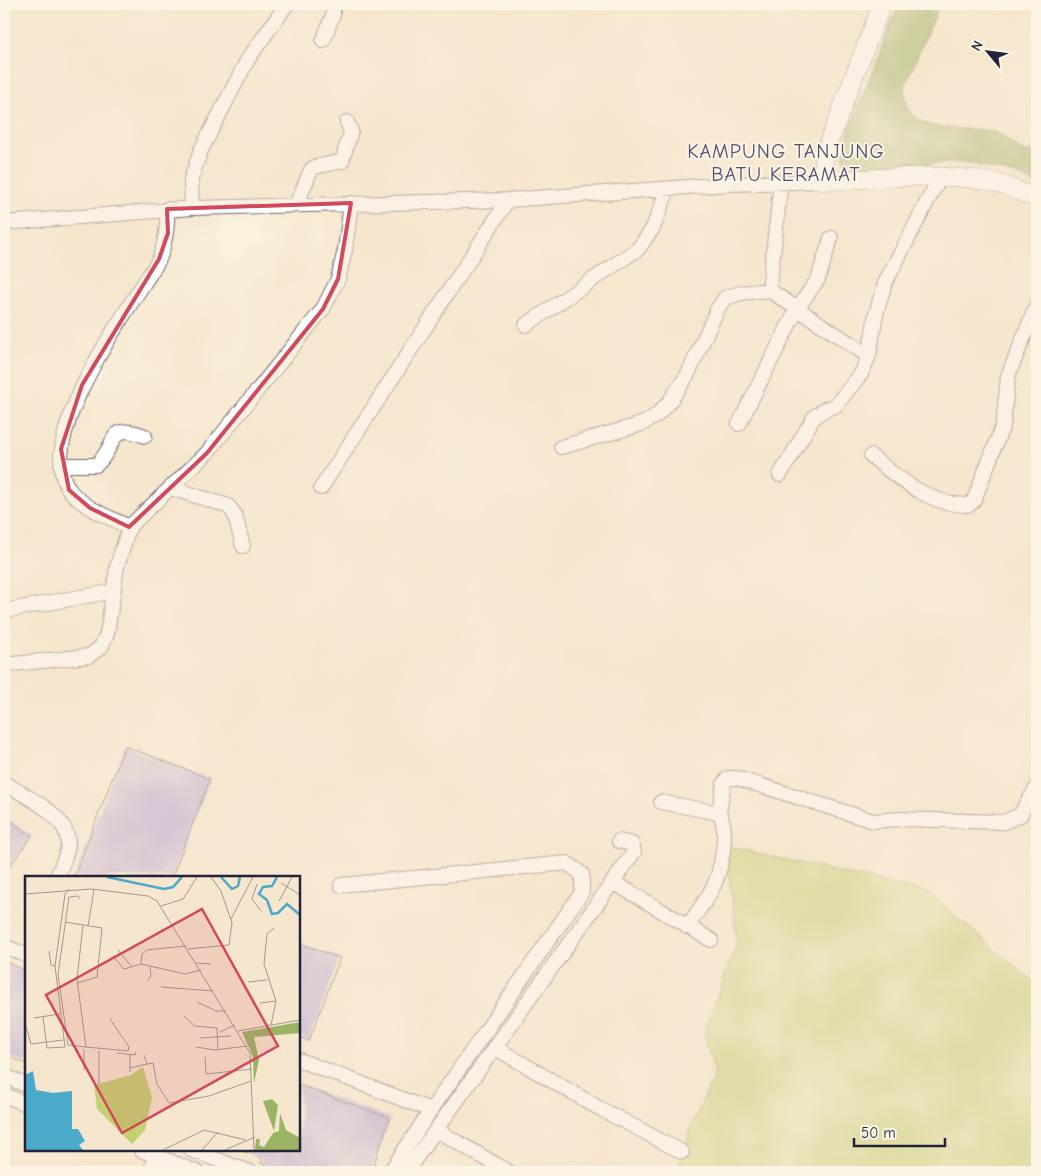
<svg xmlns="http://www.w3.org/2000/svg" width="1041" height="1176" viewBox="0 0 1041 1176" font-family="'Comic Neue',sans-serif">
  <style>
    .green { fill: #c4d173; stroke: #737a57 }
    .forest { fill: #9bb365; stroke: #5e6a50 }
    .building { fill: #b1a0db }
    .lines { fill: none; stroke-linecap: round; stroke-linejoin: round }
    .minor-casing { stroke: #6c676e; stroke-width: 16 }
    .tertiary-casing { stroke: #6c676e; stroke-width: 19 }
    .minor { stroke: #fff; stroke-width: 14 }
    .tertiary { stroke: #fff; stroke-width: 18 }
    .marked { fill: none; stroke: #d1495b; stroke-width: 4; stroke-linejoin: round }
    .labels { text-anchor: middle; stroke-width: 4; stroke-linejoin: round; paint-order: stroke }
    .neighbourhood-label { font-size: 20px; letter-spacing: 1px; fill: #544e73; stroke: #fcf5e5 }
    .inset-river { fill: none; stroke: #4baac9; stroke-width: 2.5 }
    .inset-road { fill: none; stroke: #a19893; stroke-width: 1 }
    .view { fill: #d1495b; fill-opacity: 0.15; stroke: #d1495b; stroke-width: 2.5 }
    .inset-edge { fill: none; stroke: #22223b; stroke-width: 2.5 }
  </style>
  <rect width="100%" height="100%" fill="#fcf5e5"/>
  <filter id="ink" filterUnits="userSpaceOnUse"><feTurbulence type="fractalNoise" baseFrequency=".02" numOctaves="2"/><feDisplacementMap in="SourceGraphic" scale="10" xChannelSelector="R" yChannelSelector="G"/><feConvolveMatrix kernelMatrix="1 2 1 2 8 2 1 2 1" color-interpolation-filters="sRGB"/></filter>
  <filter id="wash" filterUnits="userSpaceOnUse"><feTurbulence type="fractalNoise" baseFrequency=".0096" numOctaves="4" result="noise"/><feDisplacementMap in="SourceGraphic" scale="20" xChannelSelector="R" yChannelSelector="G"/><feGaussianBlur stdDeviation="1.12" result="paint"/><feColorMatrix in="noise" values="0 0 0 0 0 0 0 0 0 0 0 0 0 0 0 0 0 1.4 0 .05"/><feComposite in="paint" operator="in"/></filter>
  <g filter="url(#wash)">
    <rect width="100%" height="100%" fill="#f6e6cd"/>
    <path class="green" d="M726 846 928 893 1037 985V1172H677L691 1127 715 1074 704 1032 737 943Z"/>
    <path class="forest" d="M899 4H940L905 85C902 138 954 125 989 131 1005 134 1007 141 1019 149 1023 152 1032 152 1037 153V185L1020 176 965 162 858 168 845 162 842 149Z"/>
    <g id="blocks">
      <path class="building" d="M125 746 210 779 172 877H74Z
        M4 816 32 836 4 874Z
        M299 943 340 958 309 1041 299 1037Z
        M4 961 26 971V1064L4 1054Z
        M299 1085 390 1118 371 1172H285L261 1163 263 1158 242 1151 299 1150Z"/>
    </g>
  </g>
  <g filter="url(#ink)">
    <use href="#blocks" fill-opacity="0" stroke="#6c676e" stroke-width="1"/>
    <g class="lines">
      <g class="minor-casing">
        <path id="minor" d="M323 41 333 15V4
          M296 205 311 170 315 167 342 161 351 131 347 122
          M192 208 191 179 201 150 248 59 287 4
          M4 223 192 208 508 200 729 184 822 181
          M769 290 781 182
          M526 325 638 249 653 228 668 189
          M739 424 797 309 818 279 831 238
          M561 447 642 424 657 415 670 401 688 374 718 308 725 298 740 293 769 290 869 356
          M871 456C899 479 931 506 969 505L974 500 1003 425 1008 376 1037 304
          M61 465H96C119 445 106 421 145 436
          M780 475 814 417 825 409 835 406 861 374 869 356 876 314 885 283 940 177
          M171 488 228 506 235 515 243 546
          M321 488 508 200
          M129 527C109 517 86 509 71 492 32 445 118 325 144 283 149 275 156 266 160 257 166 240 168 227 167 209
          M4 611 114 591
          M4 665 89 656 101 647 107 634 117 567 129 527 207 453 323 309 338 279 345 250 351 203
          M4 783C25 796 69 815 68 844 68 854 60 868 57 877
          M661 802 719 813C730 830 721 874 711 891 704 904 695 915 687 927
          M719 813 724 783 728 778H737L873 821 899 819 1004 822 1020 815 1037 787
          M613 882 711 940
          M4 946 26 955
          M494 1047 597 1107 682 1152
          M299 1060 431 1110 582 892V874L567 863 341 885
          M4 1076 26 1085
          M4 1095 26 1104
          M436 1130 509 1172
          M141 1150 197 1172
          M191 1150 250 1172
          M150 1172 156 1156
          M390 1172 431 1110
          M406 1172 634 852 632 844 619 841"/>
      </g>
      <g class="tertiary-casing">
        <path id="tertiary" d="M882 4 825 152 822 181C876 179 933 172 987 181 1005 184 1021 192 1037 199"/>
      </g>
      <use href="#minor" class="minor"/>
      <use href="#tertiary" class="tertiary"/>
    </g>
  </g>
  <path d="M0 0H1041V1176H0ZM351 203 338 279 323 309 207 453 129 527 90 508 69 490 61 449 82 385 159 259 168 233 167 209Z" fill="#f6e6cd" fill-opacity=".55" fill-rule="evenodd"/>
  <path class="marked" d="M351 203 338 279 323 309 207 453 129 527 90 508 69 490 61 449 82 385 159 259 168 233 167 209Z"/>
  <g class="labels">
    <g class="neighbourhood-label">
      <text x="786" y="158">KAMPUNG TANJUNG<tspan x="786" dy="23">BATU KERAMAT</tspan></text>
    </g>
  </g>
  <g transform="translate(25 876)">
    <rect width="275" height="275" fill="#f6e6cd"/>
    <path d="M118 191 127 221 120 254 107 268 72 233 69 209 106 199Z" fill="#c4d173"/>
    <path d="M275 146V157L229 161 234 184 229 207 228 181 217 156ZM247 223 253 229 249 255 238 225ZM255 237 261 254 275 262V274H230L231 263H235L234 269 239 271 248 257 254 255Z" fill="#9bb365"/>
    <path d="M8 195 11 214 28 217 47 215V253H53L60 265 54 269 58 274H0V199Z" fill="#4baac9"/>
    <path class="inset-river" d="M82 1 139 13 148 11 157 1M196 1 207 13 213 10 215 1M252 1 247 10 238 11 234 18 242 24 247 38 253 37 262 28 275 39"/>
    <path class="inset-road" d="M256 7 275 19M232 8 227 23 236 35M0 18 66 13 123 20 132 25 225 177 229 274M55 23 53 20 44 21 33 99 43 169 61 171M254 25 267 1M136 30 158 23 172 1M206 43 228 1M40 46 77 52 72 101 52 107M58 49 52 103 61 171 103 175 104 171 85 143M63 50 69 14M163 73 204 69 207 47 196 15 186 1M93 74 107 91M24 75 26 89 30 90M88 80 99 93 116 88 160 98 176 94M171 87 186 88M116 88 117 78 122 74 161 70M122 105 126 100 125 91M223 106 242 104M136 111 188 115M172 126 191 135H201M235 127 251 125M159 140 170 150 192 152 193 174M18 141 22 172 40 171M9 142 35 138M0 147 6 168 38 164M246 149 251 125 239 88 242 58 249 52M213 155 275 144M195 156 210 149M175 162 206 160M40 171 30 90 40 18 44 13M171 171 190 174 222 170M92 177 110 179 111 176M180 181 181 198 227 193M122 188 128 187 132 208 144 227 184 220 226 205M105 192 122 188 119 179M59 194V173M105 196V178M74 208V175M138 274 179 254 221 264M177 274 193 256M200 274 230 261"/>
    <path class="view" d="M177 33 253 170 97 257 21 119Z"/>
    <rect width="275" height="275" class="inset-edge"/>
  </g>
  <rect width="1041" height="1176" fill="none" stroke="#fcf5e5" stroke-width="20"/>
  <g transform="translate(988 52) rotate(299)" stroke="#fcf5e5" stroke-width="4" paint-order="stroke">
  <path d="M0-4L9 19L0 12L-9 19Z" fill="#22223b"/>
  <text y="-8" font-size="14" font-weight="bold" text-anchor="middle" fill="#22223b">N</text>
  </g>
  <path d="M854 1138v8h91v-8" fill="none" stroke="#22223b" stroke-width="2.5"/>
  <text x="861" y="1138" font-size="15" fill="#22223b" stroke="#fcf5e5" stroke-width="4" paint-order="stroke">50 m</text>
</svg>
